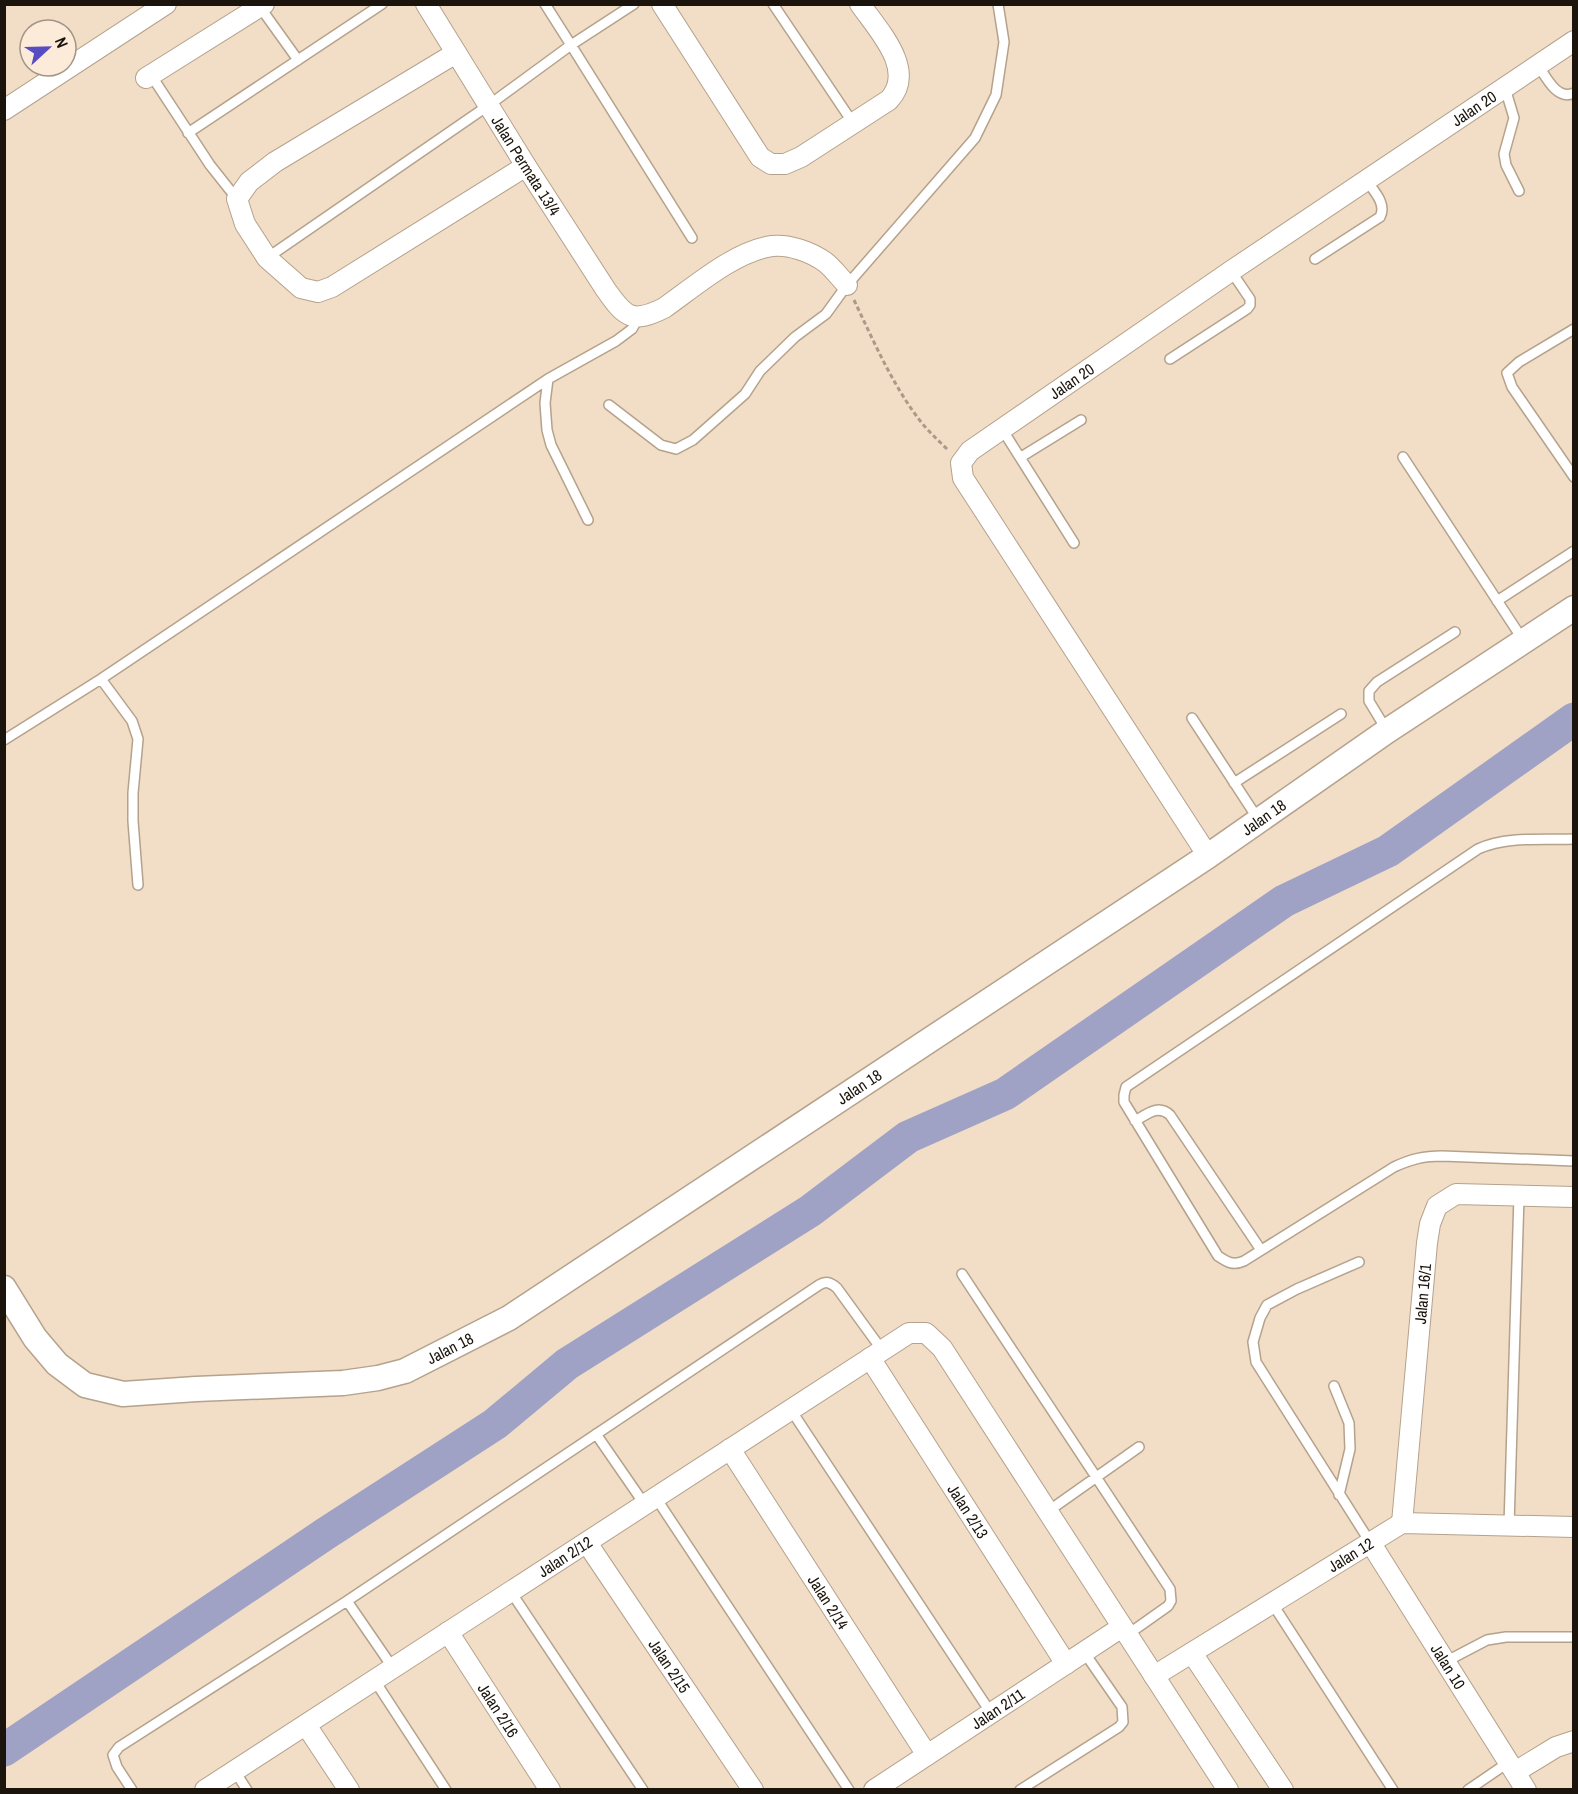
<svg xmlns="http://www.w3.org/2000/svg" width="1578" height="1794" viewBox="0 0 1578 1794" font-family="'Archivo Narrow',sans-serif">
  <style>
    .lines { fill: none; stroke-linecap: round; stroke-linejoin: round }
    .river { stroke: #a0a2c5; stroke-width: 33 }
    .service-casing { stroke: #b5a28c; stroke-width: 12 }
    .minor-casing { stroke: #b5a28c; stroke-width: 22 }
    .tertiary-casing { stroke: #b5a28c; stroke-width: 27 }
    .path { stroke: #aa9a88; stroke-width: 3; stroke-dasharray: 4.5 3; stroke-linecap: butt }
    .service { stroke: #fff; stroke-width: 9 }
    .minor { stroke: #fff; stroke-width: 20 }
    .tertiary { stroke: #fff; stroke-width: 24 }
    .labels { text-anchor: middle; stroke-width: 4.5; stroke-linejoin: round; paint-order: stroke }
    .street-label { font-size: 16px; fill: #1b140c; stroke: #fcebd8 }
  </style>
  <rect width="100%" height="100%" fill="#f2ddc6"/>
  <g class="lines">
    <path class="river" d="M4 1750 325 1534 495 1424 567 1364 810 1211 908 1137 1005 1094 1284 901 1388 851 1574 719"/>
    <g class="service-casing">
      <path id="service" d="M545 4 571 45 692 238
        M773 4 853 123
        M260 7 298 60
        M1538 65C1546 77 1557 101 1574 93
        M151 75 210 165 237 199
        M1505 88 1514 118 1504 154 1506 165 1519 191
        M188 133 382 4
        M267 258 489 105 571 45 634 4
        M1315 259 1380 217C1387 204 1374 191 1366 180
        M1574 329 1519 362 1507 373 1512 387 1574 477
        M1170 359 1247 309 1250 305V299L1231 271
        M548 379 545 403 547 430 551 445 588 520
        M609 405 661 445 676 449 693 440 745 394 760 371 795 337 826 314 847 285 975 138 996 95 1004 42 998 4
        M1002 429 1074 543
        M1021 457 1081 420
        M1403 457 1523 640
        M1497 601 1574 551
        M101 679 132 721 138 739 133 793V821L138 885
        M1192 718 1258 819
        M1386 729 1369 701V691L1377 682 1455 632
        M4 740 101 679 548 379 616 341 632 329 638 318
        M1234 783 1341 714
        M1574 839C1542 840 1507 836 1478 849L1126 1087 1124 1095V1102L1218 1256C1227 1262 1233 1266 1244 1261L1394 1167C1411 1159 1424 1156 1442 1156L1574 1161
        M1135 1121C1147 1114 1158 1104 1170 1115L1261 1250
        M1359 1262 1297 1289 1267 1305 1260 1318 1253 1342 1256 1362 1370 1542
        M962 1274 1170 1589 1171 1601 1168 1606 1127 1635
        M1334 1386 1349 1423 1350 1449 1339 1495
        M791 1410 991 1713
        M596 1434 645 1505
        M656 1498 849 1790
        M1047 1512 1139 1447
        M1509 1526 1519 1196
        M511 1592 643 1790
        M347 1601 819 1285C826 1281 830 1282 837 1288L882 1350
        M1272 1603 1393 1790
        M1445 1662 1487 1640 1506 1637H1574
        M375 1681 446 1790
        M234 1770 247 1790
        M132 1790 117 1767 113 1755 119 1747 347 1601 393 1668
        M1020 1790 1119 1727 1123 1722 1122 1707 1084 1652
        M1468 1790 1509 1762"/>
    </g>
    <g class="minor-casing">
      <g id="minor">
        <path id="s1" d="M426 4 526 166 606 290C625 317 632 324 664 308 694 287 735 251 772 246 789 244 811 252 825 262 833 268 840 278 847 285"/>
        <path d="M662 4 760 157 771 164H785L801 157 889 100C917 70 878 30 860 4"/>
        <path d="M456 53 275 162 249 182 237 199 245 224 267 258 301 288 318 292 332 287 526 166"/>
        <path d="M146 78 264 4"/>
        <path d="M4 110 166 4"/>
        <path id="s2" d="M1208 856 963 478 961 463 970 451 1231 271 1574 41"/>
        <path id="s3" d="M870 1358 1066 1664"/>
        <path id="s4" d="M730 1449 927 1755"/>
        <path id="s5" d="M1402 1523 1427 1243 1430 1224 1437 1206 1456 1194 1574 1197"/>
        <path id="s6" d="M1370 1542 1526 1790"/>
        <path id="s7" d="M587 1543 753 1790"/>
        <path id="s8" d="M448 1632 550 1790"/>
        <path d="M1192 1653 1283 1790"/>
        <path id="s9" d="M1154 1676 1402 1523 1574 1527"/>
        <path d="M306 1725 349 1790"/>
        <path d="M1515 1772 1556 1747 1574 1741"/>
        <path id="s10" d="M205 1790 909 1333H926L942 1348 1228 1790"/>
        <path id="s11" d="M874 1790 1122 1627"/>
      </g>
    </g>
    <g class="tertiary-casing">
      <g id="tertiary">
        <path id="s12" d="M4 1288 35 1338 57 1364 85 1385 123 1394 196 1389 343 1383 378 1378 405 1371 509 1318 1208 856 1387 731 1574 608"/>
      </g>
    </g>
    <path class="path" d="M854 300C874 342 893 386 921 422 929 432 938 440 947 449"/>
    <use href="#service" class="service"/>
    <use href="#minor" class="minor"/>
    <use href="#tertiary" class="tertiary"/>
  </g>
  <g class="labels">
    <g class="street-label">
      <text dy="6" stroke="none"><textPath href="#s2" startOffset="1090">Jalan 20</textPath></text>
      <text dy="6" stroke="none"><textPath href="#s1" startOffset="190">Jalan Permata 13/4</textPath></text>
      <text dy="6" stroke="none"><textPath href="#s2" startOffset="604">Jalan 20</textPath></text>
      <text dy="6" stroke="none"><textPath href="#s12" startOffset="1473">Jalan 18</textPath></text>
      <text dy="6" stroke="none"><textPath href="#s12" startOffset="987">Jalan 18</textPath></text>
      <text dy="6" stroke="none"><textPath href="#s5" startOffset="230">Jalan 16/1</textPath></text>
      <text dy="6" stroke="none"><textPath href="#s12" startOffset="501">Jalan 18</textPath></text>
      <text dy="6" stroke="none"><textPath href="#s3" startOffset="182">Jalan 2/13</textPath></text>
      <text dy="6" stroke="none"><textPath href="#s9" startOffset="231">Jalan 12</textPath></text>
      <text dy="6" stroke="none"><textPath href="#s10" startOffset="429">Jalan 2/12</textPath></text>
      <text dy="6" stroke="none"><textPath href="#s4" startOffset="182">Jalan 2/14</textPath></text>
      <text dy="6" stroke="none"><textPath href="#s7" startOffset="148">Jalan 2/15</textPath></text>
      <text dy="6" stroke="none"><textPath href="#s6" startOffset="147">Jalan 10</textPath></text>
      <text dy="6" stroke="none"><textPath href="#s11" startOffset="148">Jalan 2/11</textPath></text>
      <text dy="6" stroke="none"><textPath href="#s8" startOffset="93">Jalan 2/16</textPath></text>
    </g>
  </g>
  <rect width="1578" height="1794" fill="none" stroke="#1b140c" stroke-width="12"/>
  <g transform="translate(48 48) rotate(68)"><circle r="28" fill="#fcebd8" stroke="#a29586" stroke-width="1.5"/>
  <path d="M0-4.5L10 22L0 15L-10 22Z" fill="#584cc4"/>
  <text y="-9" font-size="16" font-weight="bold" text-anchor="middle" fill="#1b140c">N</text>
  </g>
</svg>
